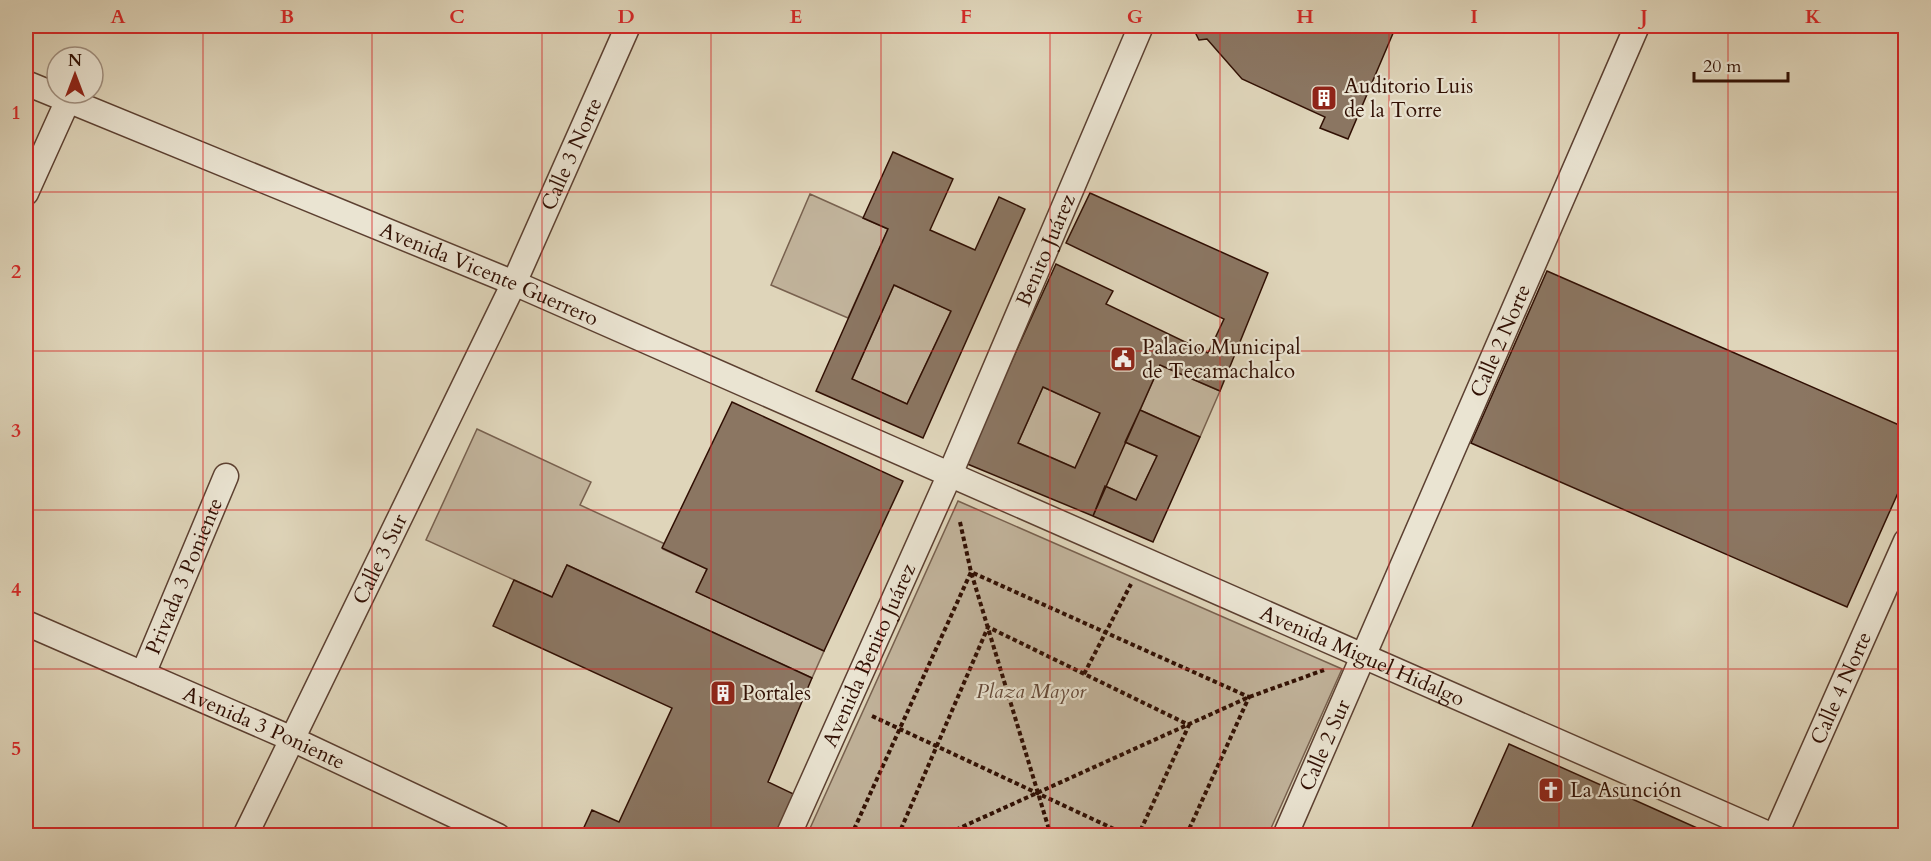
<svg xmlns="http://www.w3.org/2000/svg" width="1931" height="861" viewBox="0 0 1931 861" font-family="Cardo,serif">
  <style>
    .green { fill: #c1b39b; stroke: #78614f; stroke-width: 1.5 }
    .building { fill: #8b7662; stroke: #300f03; stroke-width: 1.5; fill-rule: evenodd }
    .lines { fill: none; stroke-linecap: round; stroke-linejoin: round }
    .street-casing { stroke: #5c4031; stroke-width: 27 }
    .path { stroke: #300f03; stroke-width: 4; stroke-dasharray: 4.5 3; stroke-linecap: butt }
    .street { stroke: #eae4d2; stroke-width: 24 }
    .grid { fill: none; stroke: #d62828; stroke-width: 1.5; stroke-opacity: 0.55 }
    .labels { text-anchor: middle; stroke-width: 4.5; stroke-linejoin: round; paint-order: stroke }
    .poi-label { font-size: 21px; fill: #300f03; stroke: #eae4d2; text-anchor: start }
    .street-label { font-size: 21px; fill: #300f03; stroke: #eae4d2 }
    .park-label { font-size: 21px; font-style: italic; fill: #634838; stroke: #eae4d2 }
    .neatline { fill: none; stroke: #d62828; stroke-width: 2 }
    .grid-label { font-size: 20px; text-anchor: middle; font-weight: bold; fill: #d62828 }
  </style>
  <rect width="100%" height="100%" fill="#dfd5ba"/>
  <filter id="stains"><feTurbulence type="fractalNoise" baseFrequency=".00333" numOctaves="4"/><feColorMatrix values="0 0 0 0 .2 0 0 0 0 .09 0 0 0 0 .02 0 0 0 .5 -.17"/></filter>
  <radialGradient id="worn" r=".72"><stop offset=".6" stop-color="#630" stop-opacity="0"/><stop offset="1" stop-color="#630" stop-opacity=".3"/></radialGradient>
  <path class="green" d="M810 194 888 229 848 318 771 285Z
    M894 285 951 311 907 404 852 379Z
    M1160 365 1220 391 1200 437 1140 410Z
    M1043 387 1100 413 1075 468 1018 443Z
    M477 429 591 482 580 505 665 544 663 549 707 569 697 592 824 651 812 678 567 565 552 597 426 540Z
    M1125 442 1157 456 1136 500 1105 486Z
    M958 501 1342 669 1268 835H807Z"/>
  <path class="building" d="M1192 26H1356L1364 29 1365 26H1381L1394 31 1348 139 1320 128 1325 117 1242 79 1207 39 1199 40Z
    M893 152 953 179 930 230 975 250 999 197 1025 209 923 438 816 391 888 229 863 218ZM894 285 951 311 907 404 852 379Z
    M1090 193 1268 273 1220 391 1160 365 1093 516 965 463 1056 264 1113 291 1106 304 1208 353 1224 319 1066 243ZM1043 387 1100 413 1075 468 1018 443Z
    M1547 271 1906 428V475L1847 607 1471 443Z
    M732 402 903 481 824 651 696 592 707 569 662 548Z
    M1140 410 1200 437 1153 542 1093 516 1105 486 1136 500 1157 456 1125 442Z
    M567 565 812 678 768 782 802 798 785 836H580L592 810 619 822 672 708 493 626 514 580 552 597Z
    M1509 744 1715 836H1468Z"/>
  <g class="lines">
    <g class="street-casing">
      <g id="street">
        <path id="s1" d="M26 83 514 283 1773 836"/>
        <path d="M26 193 68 100"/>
        <path id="s2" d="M26 623 290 738 498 836"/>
        <path id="s3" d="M143 674 226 476"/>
        <path id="s4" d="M245 836 514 283 628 26"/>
        <path id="s5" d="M788 836 950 474 1141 26"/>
        <path id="s6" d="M1285 836 1637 26"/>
        <path id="s7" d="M1775 836 1906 541"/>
      </g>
    </g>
    <path class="path" d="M960 522 971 572 1051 836
      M1084 674 1131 584
      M872 716 1129 836
      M851 836 971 572 1249 697 1186 836
      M898 836 988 627 1189 725 1138 836
      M942 836 1249 697 1324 670"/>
    <use href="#street" class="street"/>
  </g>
  <path class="grid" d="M203 26V836M372 26V836M542 26V836M711 26V836M881 26V836M1050 26V836M1220 26V836M1389 26V836M1559 26V836M1728 26V836M26 192H1906M26 351H1906M26 510H1906M26 669H1906"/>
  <defs>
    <g id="building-square" transform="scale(1.35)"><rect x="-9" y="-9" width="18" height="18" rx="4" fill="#8f2418" stroke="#eae4d2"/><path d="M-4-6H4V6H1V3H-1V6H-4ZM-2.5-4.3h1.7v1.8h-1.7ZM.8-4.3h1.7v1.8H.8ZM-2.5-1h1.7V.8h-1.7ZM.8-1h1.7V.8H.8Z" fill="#fff"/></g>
    <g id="civic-square" transform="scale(1.35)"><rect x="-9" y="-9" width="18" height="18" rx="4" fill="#8f2418" stroke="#eae4d2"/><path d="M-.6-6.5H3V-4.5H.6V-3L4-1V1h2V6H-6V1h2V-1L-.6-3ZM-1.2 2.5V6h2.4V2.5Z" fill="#fff"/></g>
    <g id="church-square" transform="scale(1.35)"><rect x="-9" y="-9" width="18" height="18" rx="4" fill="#8f2418" stroke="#eae4d2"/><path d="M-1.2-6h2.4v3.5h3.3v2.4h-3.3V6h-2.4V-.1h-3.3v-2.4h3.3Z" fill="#fff"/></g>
  </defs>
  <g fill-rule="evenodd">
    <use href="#building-square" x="1324" y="98"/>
    <use href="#civic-square" x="1123" y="359"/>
    <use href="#building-square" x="723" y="693"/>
    <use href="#church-square" x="1551" y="790"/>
  </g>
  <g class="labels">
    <g class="poi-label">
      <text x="1344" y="93">Auditorio Luis<tspan x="1344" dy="24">de la Torre</tspan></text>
      <text x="1142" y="354">Palacio Municipal<tspan x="1142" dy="24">de Tecamachalco</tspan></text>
      <text x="742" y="700">Portales</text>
      <text x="1570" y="797">La Asunción</text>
    </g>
    <g class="street-label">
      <text dy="7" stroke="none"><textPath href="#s4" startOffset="756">Calle 3 Norte</textPath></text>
      <text dy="7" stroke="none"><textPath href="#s5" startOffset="640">Benito Juárez</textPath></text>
      <text dy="7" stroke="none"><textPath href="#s1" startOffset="501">Avenida Vicente Guerrero</textPath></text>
      <text dy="7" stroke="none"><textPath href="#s6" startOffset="540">Calle 2 Norte</textPath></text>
      <text dy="7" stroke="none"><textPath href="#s4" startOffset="308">Calle 3 Sur</textPath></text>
      <text dy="7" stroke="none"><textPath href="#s3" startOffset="106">Privada 3 Poniente</textPath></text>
      <text dy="7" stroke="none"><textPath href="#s5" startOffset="198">Avenida Benito Juárez</textPath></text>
      <text dy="7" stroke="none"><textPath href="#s1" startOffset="1454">Avenida Miguel Hidalgo</textPath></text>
      <text dy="7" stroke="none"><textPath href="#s7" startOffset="162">Calle 4 Norte</textPath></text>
      <text dy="7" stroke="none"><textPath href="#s2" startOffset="260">Avenida 3 Poniente</textPath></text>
      <text dy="7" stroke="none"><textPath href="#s6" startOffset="99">Calle 2 Sur</textPath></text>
    </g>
    <g class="park-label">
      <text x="1031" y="698">Plaza Mayor</text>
    </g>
  </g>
  <rect width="1931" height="861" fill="none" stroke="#dfd5ba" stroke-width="66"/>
  <g transform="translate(75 75)"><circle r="28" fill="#eae4d2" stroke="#a08f7f" stroke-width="1.5"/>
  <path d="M0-4.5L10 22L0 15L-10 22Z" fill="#8f2418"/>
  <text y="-9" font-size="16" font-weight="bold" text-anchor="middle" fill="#300f03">N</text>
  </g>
  <path d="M1694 72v9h94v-9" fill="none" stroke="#300f03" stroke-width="3"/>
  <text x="1703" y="72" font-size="18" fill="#300f03" stroke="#eae4d2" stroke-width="4.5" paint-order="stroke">20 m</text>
  <rect x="33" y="33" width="1865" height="795" class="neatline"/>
  <g class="grid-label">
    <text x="118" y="23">A</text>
    <text x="287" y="23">B</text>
    <text x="457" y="23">C</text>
    <text x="626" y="23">D</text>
    <text x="796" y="23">E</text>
    <text x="966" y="23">F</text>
    <text x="1135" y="23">G</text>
    <text x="1305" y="23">H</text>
    <text x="1474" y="23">I</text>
    <text x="1644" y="23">J</text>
    <text x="1813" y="23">K</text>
    <text x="16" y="119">1</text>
    <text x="16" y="278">2</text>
    <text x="16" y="437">3</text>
    <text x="16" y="596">4</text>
    <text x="16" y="755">5</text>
  </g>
  <rect width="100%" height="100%" filter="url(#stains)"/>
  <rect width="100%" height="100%" fill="url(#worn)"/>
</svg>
